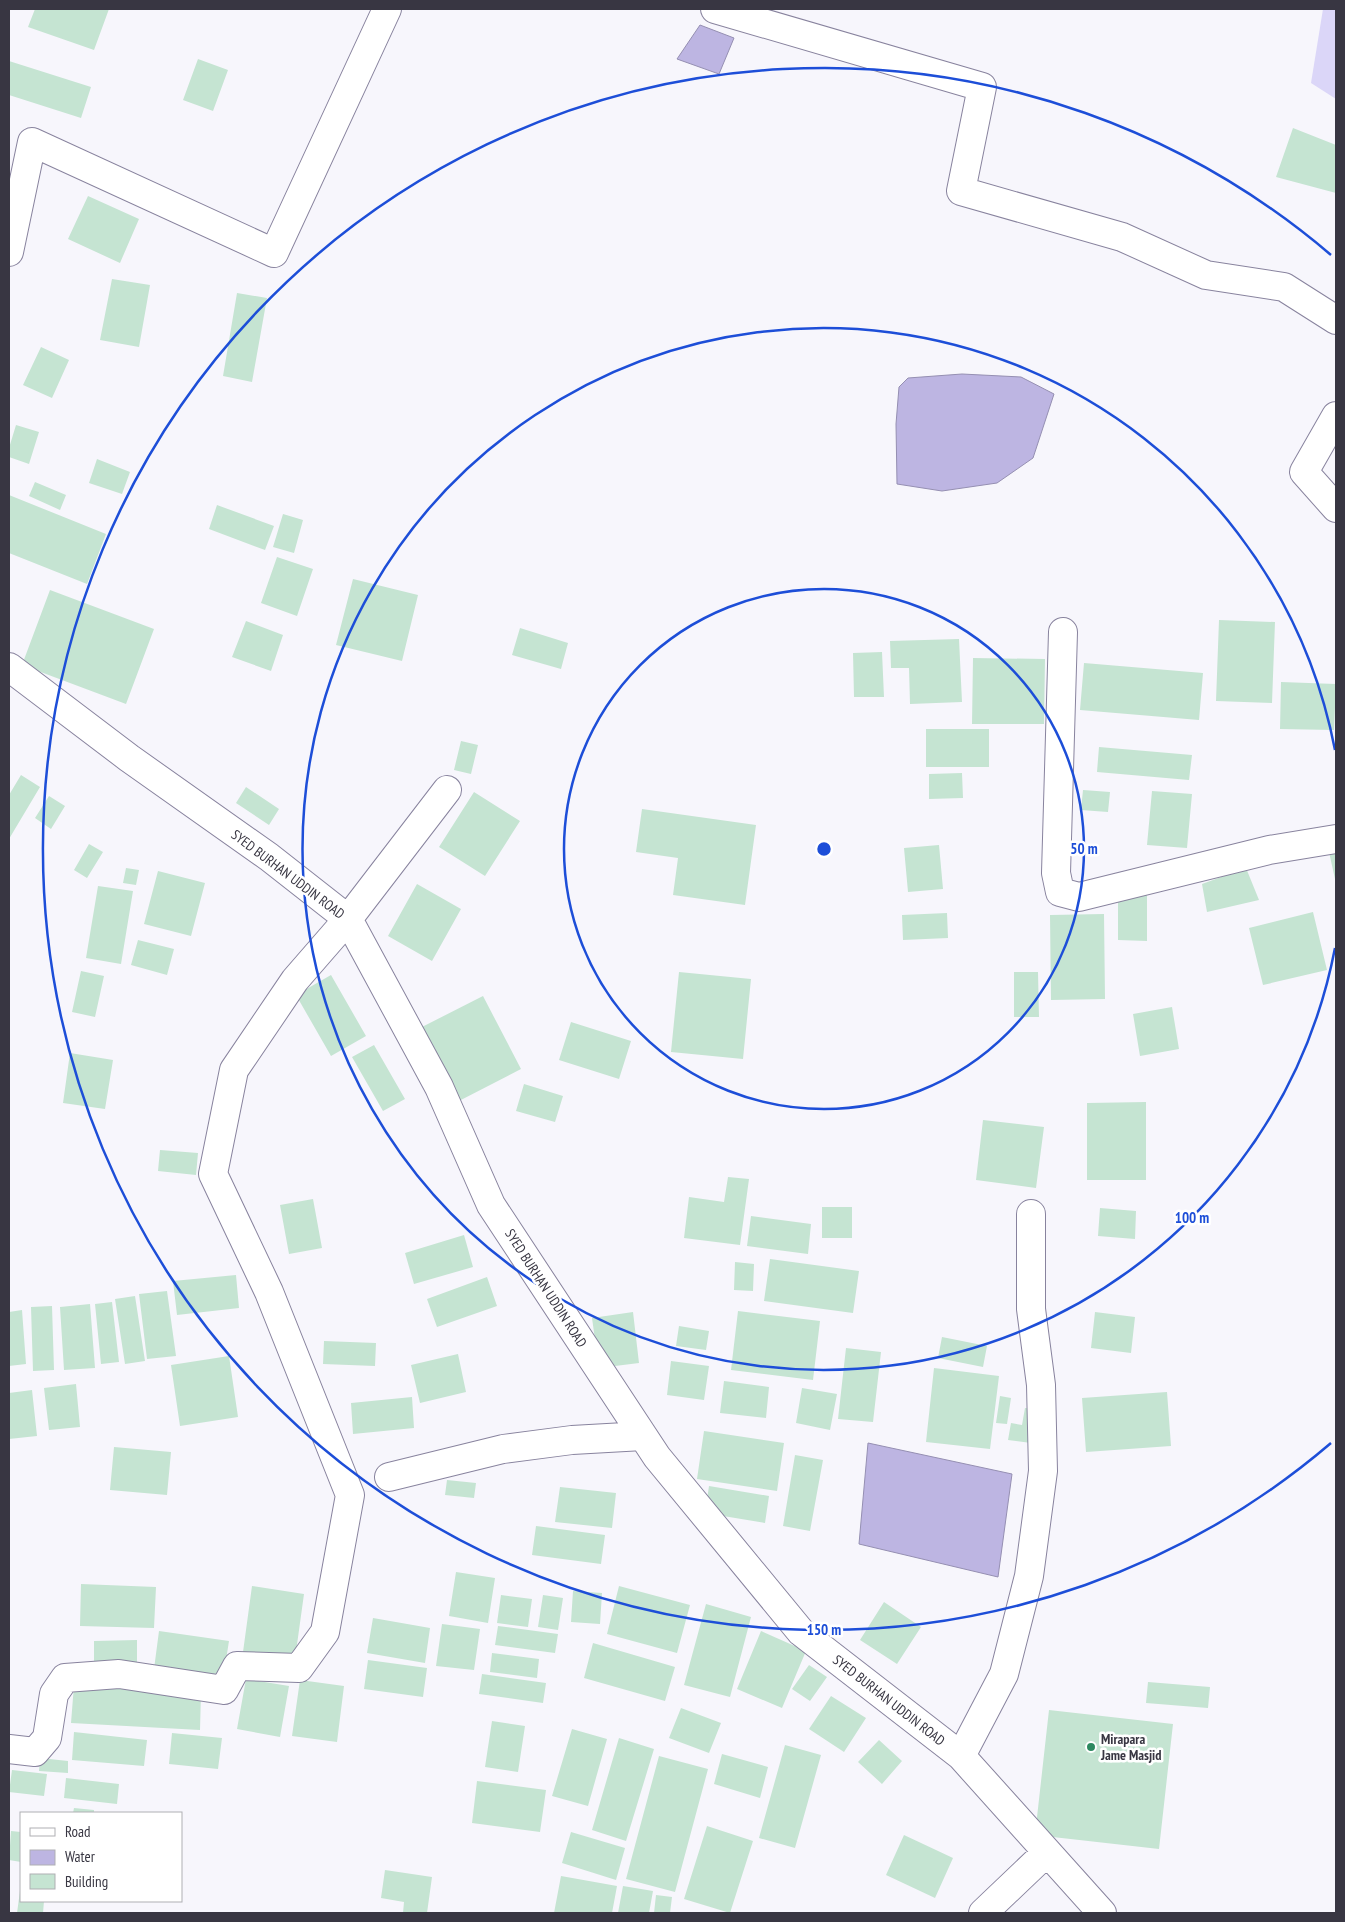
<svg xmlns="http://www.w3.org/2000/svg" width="1345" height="1922" viewBox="0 0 1345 1922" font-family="'PT Sans Narrow',sans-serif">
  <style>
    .green { fill: #dbd6f8 }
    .water { fill: #bdb5e2; stroke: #958fb2 }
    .building { fill: #c5e4d2 }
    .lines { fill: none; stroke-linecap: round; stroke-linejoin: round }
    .minor-casing { stroke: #88839e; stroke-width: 30 }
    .minor { stroke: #fff; stroke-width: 28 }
    .ring { fill: none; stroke: #1d4ed8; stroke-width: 2.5 }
    .poi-dot { fill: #2d8960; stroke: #fff; stroke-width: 2 }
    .labels { text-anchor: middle; stroke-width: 5; stroke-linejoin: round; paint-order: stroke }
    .street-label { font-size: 14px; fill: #383642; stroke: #fff }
    .poi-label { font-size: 14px; font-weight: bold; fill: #383642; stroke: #fff; text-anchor: start }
    .centre { fill: #1d4ed8; stroke: #fff; stroke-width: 2.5 }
    .ring-label { font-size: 15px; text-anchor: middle; font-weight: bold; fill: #1d4ed8; stroke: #fff; stroke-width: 5; stroke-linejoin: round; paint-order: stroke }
  </style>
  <rect width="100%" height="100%" fill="#f7f6fc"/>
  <path class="green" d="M1323 9H1336V99L1311 83Z"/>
  <path class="water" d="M700 25 734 38 719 74 677 59Z
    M962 374 1021 377 1054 394 1033 458 997 483 942 491 897 484 896 424 899 387 908 378Z
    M868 1443 1012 1474 998 1577 859 1544Z"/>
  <path class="building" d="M35 9H109L94 50 28 27Z
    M198 59 228 70 213 111 183 100Z
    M9 61 91 87 81 118 9 95Z
    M1293 128 1336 145V193L1276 177Z
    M88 196 139 219 120 263 68 239Z
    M112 279 150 285 139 347 100 340Z
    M237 293 267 298 252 382 223 376Z
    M41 347 69 360 52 398 23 385Z
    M16 425 39 432 29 464 9 457V448Z
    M97 459 130 472 122 494 89 483Z
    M35 482 66 495 60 510 29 496Z
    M9 495 106 534 87 584 9 553Z
    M217 505 274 526 265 550 209 529Z
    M283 514 303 520 294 553 273 547Z
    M277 557 313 569 297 616 261 603Z
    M353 579 418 595 402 661 336 645Z
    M50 590 154 629 126 704 22 665Z
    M1219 620 1275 622 1272 703 1216 701Z
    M246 621 283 635 271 671 232 657Z
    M520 628 568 643 561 669 512 655Z
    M959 639 962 702 910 704 909 668H891L890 641Z
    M882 652 884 697H854L853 653Z
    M973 658 1045 659 1044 724H972Z
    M1084 663 1203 673 1199 720 1080 710Z
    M1281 682 1336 684 1334 730 1280 729Z
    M926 729H989V767H926Z
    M461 741 478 745 471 774 454 770Z
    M1099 747 1192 755 1189 780 1097 772Z
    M962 773 963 798 929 799V774Z
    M21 775 40 787 9 839V795Z
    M246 787 279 809 269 825 236 803Z
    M1083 790 1110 792 1108 812 1081 810Z
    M1152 791 1192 794 1187 848 1147 845Z
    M474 792 520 821 485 876 439 847Z
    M49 796 65 806 51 829 35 818Z
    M642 809 756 825 745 905 673 895 678 858 636 852Z
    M1336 842V879H1335L1327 843Z
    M89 844 103 852 87 878 74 870Z
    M939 845 943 889 908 892 904 848Z
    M126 868 139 870 136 885 123 883Z
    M1246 868 1259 900 1207 912 1202 884Z
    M158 871 205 883 191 936 144 924Z
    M417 884 461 909 432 961 388 936Z
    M98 886 133 891 121 964 86 958Z
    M1118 892 1147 893V941L1118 940Z
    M1313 912 1327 970 1263 985 1249 928Z
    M947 913 948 938 903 940 902 915Z
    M1104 914 1105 999 1051 1000 1050 915Z
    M138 940 174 949 167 975 131 965Z
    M81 971 104 976 95 1017 72 1012Z
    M679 972 751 979 743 1059 671 1052Z
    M1014 972H1038L1039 1017H1014Z
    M331 975 366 1036 331 1056 296 995Z
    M483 996 521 1069 457 1102 420 1028Z
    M1172 1007 1179 1049 1140 1056 1133 1014Z
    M571 1022 631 1041 619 1079 559 1060Z
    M374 1045 405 1099 383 1111 352 1057Z
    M70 1053 113 1060 105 1109 63 1103Z
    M524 1084 563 1096 555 1122 516 1111Z
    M1146 1102V1180H1087V1103Z
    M983 1120 1044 1127 1036 1188 976 1180Z
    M160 1150 198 1153 196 1175 158 1171Z
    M728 1177 749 1179 740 1245 684 1238 689 1197 724 1202Z
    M313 1199 322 1248 289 1254 280 1205Z
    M822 1207H852V1238H822Z
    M1100 1208 1136 1211 1135 1239 1098 1236Z
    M751 1216 811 1224 808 1254 747 1246Z
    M464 1235 473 1267 414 1284 405 1253Z
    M770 1259 859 1271 853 1313 764 1301Z
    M735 1262 754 1264 753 1291 734 1290Z
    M236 1275 239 1308 177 1315 173 1281Z
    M487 1277 497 1306 437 1327 427 1299Z
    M167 1291 176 1356 147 1359 139 1294Z
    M135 1296 145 1361 125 1364 115 1299Z
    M112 1302 119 1362 101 1364 95 1304Z
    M90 1304 95 1368 64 1370 60 1307Z
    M52 1306 54 1370 33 1371 31 1307Z
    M22 1310 26 1364 9 1366V1312Z
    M738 1311 820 1321 813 1380 731 1370Z
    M633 1312 639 1363 599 1368 592 1318Z
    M1095 1312 1135 1317 1131 1353 1091 1348Z
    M679 1326 709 1331 706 1350 676 1346Z
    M942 1337 987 1346 983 1367 938 1358Z
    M324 1341 376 1343 375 1366 323 1364Z
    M846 1348 881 1352 873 1422 838 1419Z
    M458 1354 466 1392 420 1403 411 1365Z
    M229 1356 238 1417 180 1426 171 1365Z
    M671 1361 709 1366 704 1400 667 1395Z
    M934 1368 999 1376 990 1449 926 1442Z
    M724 1381 769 1387 766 1418 720 1413Z
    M76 1384 80 1427 49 1430 44 1388Z
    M802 1388 837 1394 830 1430 796 1423Z
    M32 1390 37 1436 9 1439V1393Z
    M1167 1392 1171 1446 1086 1452 1082 1398Z
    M1000 1396 1011 1398 1007 1424 996 1423Z
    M412 1397 414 1428 353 1434 351 1403Z
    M1025 1408 1036 1409 1031 1443 1008 1440 1011 1423 1022 1425Z
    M704 1431 784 1443 777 1491 697 1479Z
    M114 1447 171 1452 167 1495 110 1490Z
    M795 1455 823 1460 810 1531 783 1526Z
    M447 1480 476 1483 474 1498 445 1495Z
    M709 1486 769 1496 765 1523 705 1513Z
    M560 1487 616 1493 612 1528 555 1522Z
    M536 1526 605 1535 601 1564 532 1555Z
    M456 1572 495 1578 488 1623 449 1616Z
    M81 1584 156 1587 154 1628 80 1626Z
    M252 1586 304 1594 295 1659 243 1652Z
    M619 1586 690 1605 677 1653 607 1634Z
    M573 1591 602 1593 600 1624 571 1622Z
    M501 1595 532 1599 528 1627 497 1623Z
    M543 1595 563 1598 558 1630 538 1627Z
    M884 1602 921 1627 897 1664 860 1640Z
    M706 1604 751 1617 730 1697 684 1685Z
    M373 1618 430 1628 425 1663 367 1653Z
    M442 1624 480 1629 474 1670 436 1666Z
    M498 1626 558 1634 555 1653 495 1645Z
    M159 1631 229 1641 223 1679 154 1669Z
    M761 1631 806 1651 782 1708 737 1689Z
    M137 1640V1664L94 1665V1641Z
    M593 1643 675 1667 665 1701 584 1678Z
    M492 1653 539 1659 537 1678 490 1672Z
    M368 1660 427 1668 423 1697 364 1689Z
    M809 1665 827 1677 810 1701 792 1689Z
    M482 1674 546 1683 543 1703 479 1694Z
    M246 1679 289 1686 280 1737 237 1729Z
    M300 1680 344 1686 337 1742 292 1736Z
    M1148 1682 1210 1687 1208 1708 1146 1703Z
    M74 1685 201 1692 200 1730 71 1723Z
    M831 1696 866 1718 844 1752 809 1729Z
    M681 1708 721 1723 709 1753 669 1738Z
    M1049 1710 1173 1724 1159 1849 1035 1835Z
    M492 1721 525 1726 518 1772 485 1767Z
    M572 1729 607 1739 588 1806 552 1796Z
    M74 1732 147 1740 144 1766 72 1760Z
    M172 1733 222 1738 218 1769 169 1764Z
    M619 1738 654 1749 626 1841 592 1830Z
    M879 1740 902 1761 882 1784 858 1762Z
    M785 1745 821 1755 795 1848 759 1838Z
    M722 1754 768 1767 760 1798 714 1784Z
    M659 1756 708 1769 675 1892 626 1879Z
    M40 1758 68 1761V1773L39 1771Z
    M12 1770 47 1774 44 1796 9 1792Z
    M66 1778 119 1784 117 1804 64 1798Z
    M477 1781 546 1790 540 1832 472 1823Z
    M74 1808 94 1810V1813H73Z
    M707 1826 753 1841 730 1913 684 1899Z
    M11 1831 21 1832V1862L9 1860Z
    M571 1832 625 1848 616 1880 562 1863Z
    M904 1835 953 1858 935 1898 886 1875Z
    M385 1870 432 1877 427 1913H403L404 1902 381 1898Z
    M561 1876 617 1886 612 1913H554Z
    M623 1886 653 1891 649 1913H618Z
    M20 1891 21 1901H44L43 1913H17Z
    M656 1895 672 1897 670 1913H654Z"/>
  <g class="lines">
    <g class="minor-casing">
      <path id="minor" d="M715 9 982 87 961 191 1122 237 1206 275 1284 287 1336 320
        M9 252 32 142 274 253 387 9
        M1336 416 1304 472 1336 508
        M1063 632 1056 873 1060 892 1079 897 1269 850 1336 839
        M9 667 129 758 269 857 348 919 439 1087 491 1205 657 1457 801 1632 961 1756 1102 1913
        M389 1477 503 1449 572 1440 643 1436
        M9 1749 35 1752 47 1738 54 1694 65 1678 119 1674 224 1690 237 1666 299 1668 325 1632 350 1495 269 1292 213 1174 234 1070 295 980 348 919 447 790
        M961 1756 1004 1674 1029 1576 1043 1471 1041 1385 1031 1309V1214
        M983 1913 1047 1852"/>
    </g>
    <use href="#minor" class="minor"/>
  </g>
  <g class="ring">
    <circle cx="824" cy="849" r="260"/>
    <path d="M1335 948A521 521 0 1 1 1335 750"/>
    <path d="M1331 1443A781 781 0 1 1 1331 255"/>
  </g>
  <circle class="poi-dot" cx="1091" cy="1747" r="5"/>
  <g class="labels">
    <g class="street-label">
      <text transform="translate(288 874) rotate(37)" y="5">SYED BURHAN UDDIN ROAD</text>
      <text transform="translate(546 1288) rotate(57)" y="5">SYED BURHAN UDDIN ROAD</text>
      <text transform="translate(889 1700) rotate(38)" y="5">SYED BURHAN UDDIN ROAD</text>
    </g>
    <g class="poi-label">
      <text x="1101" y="1744">Mirapara<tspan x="1101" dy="16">Jame Masjid</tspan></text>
    </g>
  </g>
  <circle cx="824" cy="849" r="8" class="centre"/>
  <g class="ring-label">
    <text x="1084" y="854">50 m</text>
    <text x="1192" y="1223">100 m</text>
    <text x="824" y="1635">150 m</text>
  </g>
  <rect width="1345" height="1922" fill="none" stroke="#383642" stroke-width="20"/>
  <rect x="20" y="1812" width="162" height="90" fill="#ffffff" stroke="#afafb3"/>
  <rect x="30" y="1828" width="25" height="8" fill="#ffffff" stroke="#afafb3"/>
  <text x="65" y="1837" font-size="15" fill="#383642">Road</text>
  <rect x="30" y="1850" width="25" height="15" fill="#bdb5e2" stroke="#afafb3"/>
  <text x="65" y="1862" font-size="15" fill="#383642">Water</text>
  <rect x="30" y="1874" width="25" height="15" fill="#c5e4d2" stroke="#afafb3"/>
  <text x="65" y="1887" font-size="15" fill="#383642">Building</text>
</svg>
